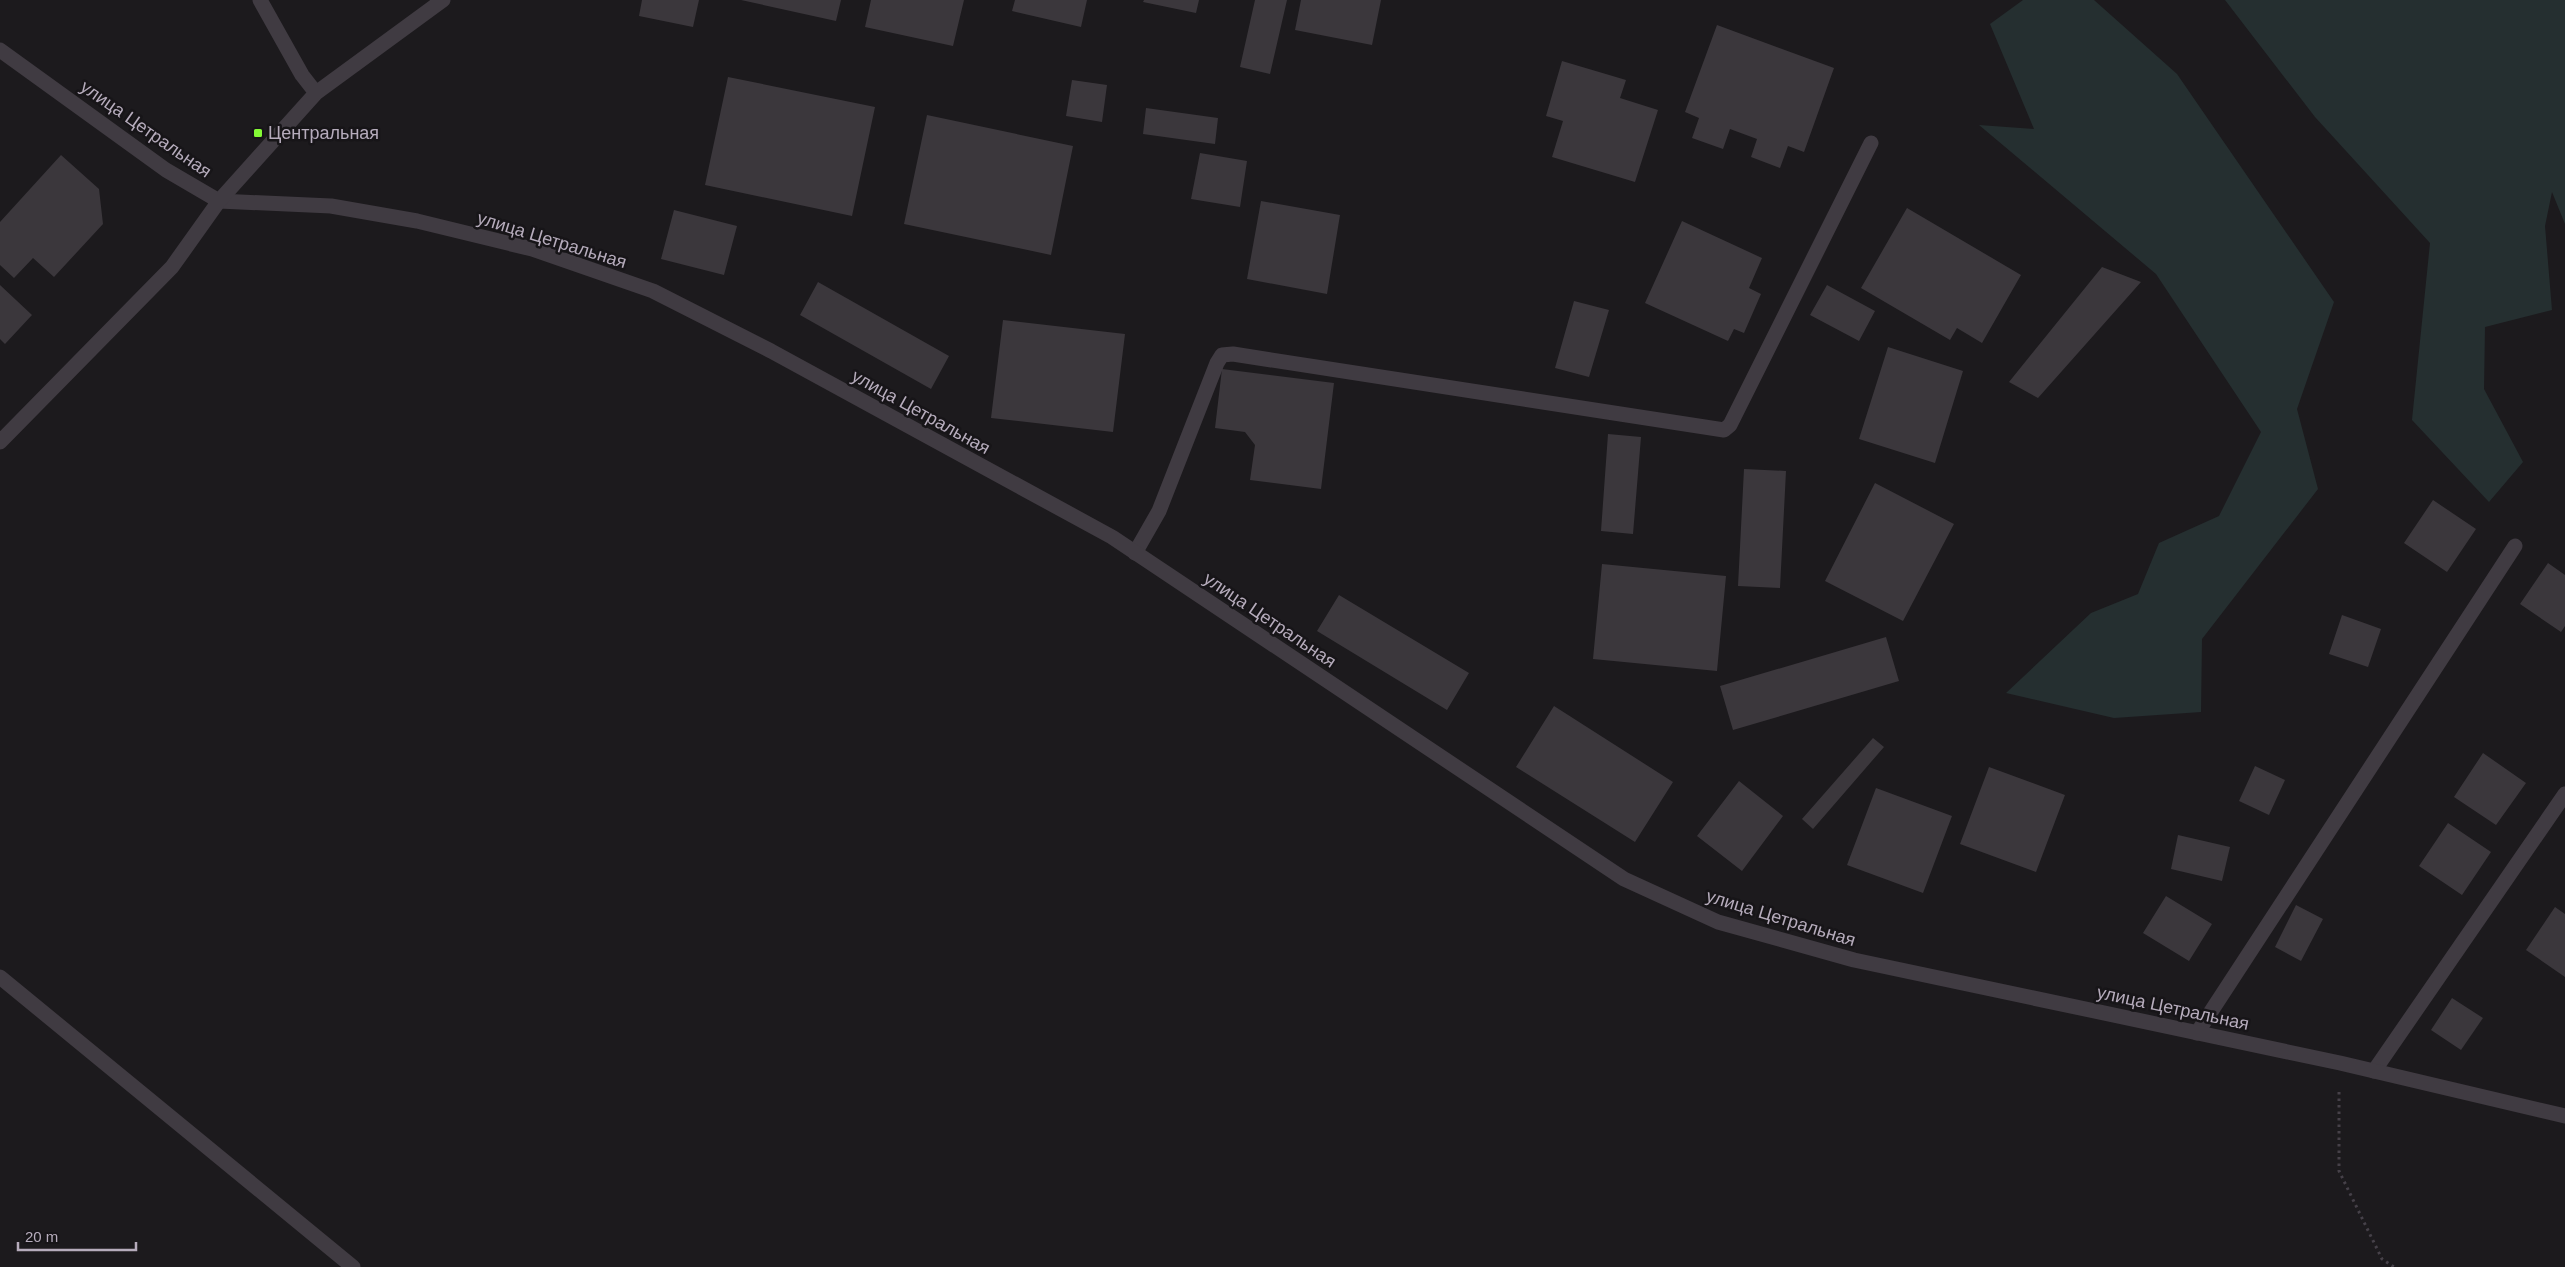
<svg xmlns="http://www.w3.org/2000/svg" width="2565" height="1267" viewBox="0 0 2565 1267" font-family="Helvetica,sans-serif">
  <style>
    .green { fill: #252f30 }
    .building { fill: #3b373c }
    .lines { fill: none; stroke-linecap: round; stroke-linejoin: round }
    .path { stroke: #464149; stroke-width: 3; stroke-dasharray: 2.5 4; stroke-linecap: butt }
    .service { stroke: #403b42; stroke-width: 15 }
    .minor { stroke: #403b42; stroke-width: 15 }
    .tertiary { stroke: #403b42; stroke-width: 15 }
    .poi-dot { fill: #84fa35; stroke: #171518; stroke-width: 2 }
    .labels { text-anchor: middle; stroke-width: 5; stroke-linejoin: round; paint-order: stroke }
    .street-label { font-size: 18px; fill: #b6acbc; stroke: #171518 }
    .poi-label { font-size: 18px; fill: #b6acbc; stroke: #171518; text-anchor: start }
  </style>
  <rect width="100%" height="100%" fill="#1c1a1d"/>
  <path class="green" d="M2023 0H2094L2177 74 2334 302 2297 409 2318 489 2202 639 2201 712 2114 718 2006 693 2091 613 2138 594 2159 543 2219 516 2261 432 2156 274 1979 125 2034 129 1990 24Z
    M2225 0H2565V224L2552 192 2545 226 2552 310 2485 327 2484 389 2523 462 2489 502 2412 420 2430 243 2315 117Z"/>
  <path class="building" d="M642 0H699L693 27 639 16Z
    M741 0H841L836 21Z
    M871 0H964L953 46 865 27Z
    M1015 0H1087L1081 27 1012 11Z
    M1144 0H1199L1196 13 1143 2Z
    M1255 0H1287L1270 74 1240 67Z
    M1301 0H1381L1372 45 1295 30Z
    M1717 25 1834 68 1804 152 1788 146 1780 168 1751 157 1757 139 1730 129 1723 149 1692 138 1699 118 1685 112Z
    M1562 61 1626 80 1620 98 1658 110 1635 182 1552 157 1563 121 1546 116Z
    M728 77 875 107 852 216 705 185Z
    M1072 80 1107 85 1102 122 1066 116Z
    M1146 108 1218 118 1215 144 1143 134Z
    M927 115 1073 146 1051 255 904 224Z
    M1200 153 1247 161 1240 207 1191 199Z
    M61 155 99 189 103 224 54 277 33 258 14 278 0 265V222Z
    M1261 201 1340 215 1327 294 1247 279Z
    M1907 208 2021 275 1982 343 1957 328 1950 340 1861 288Z
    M674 210 737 226 724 275 661 259Z
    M1682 221 1762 258 1749 288 1761 294 1744 333 1734 329 1728 341 1645 303Z
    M2102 267 2141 282 2038 398 2009 382Z
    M818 282 949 356 931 389 800 315Z
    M0 285 32 315 5 344 0 339Z
    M1827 285 1875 311 1859 341 1810 315Z
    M1574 301 1609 310 1589 377 1555 368Z
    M1003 320 1125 334 1113 432 991 418Z
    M1888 347 1963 371 1935 463 1859 439Z
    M1222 369 1334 383 1321 489 1250 480 1255 445 1245 432 1215 428Z
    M1608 434 1641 437 1633 534 1601 531Z
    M1744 469 1786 471 1780 588 1738 586Z
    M1875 483 1954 524 1903 621 1825 581Z
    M2433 500 2476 529 2447 572 2404 543Z
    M2548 563 2565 575V626L2561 632 2520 604Z
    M1602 564 1726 576 1717 671 1593 659Z
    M1339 595 1469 673 1447 710 1317 631Z
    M2342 615 2381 629 2368 667 2329 654Z
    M1886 637 1899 681 1733 730 1720 686Z
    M1554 706 1673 782 1635 842 1516 767Z
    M1873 738 1884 747 1813 829 1802 819Z
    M2483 753 2526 783 2496 825 2454 797Z
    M2255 766 2285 780 2269 815 2239 801Z
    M1989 767 2065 795 2036 872 1960 844Z
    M1739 781 1783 816 1742 871 1697 836Z
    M1876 788 1952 816 1923 893 1847 865Z
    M2448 823 2491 852 2462 895 2419 866Z
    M2178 835 2230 847 2222 881 2171 869Z
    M2166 896 2212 924 2189 961 2143 933Z
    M2296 905 2323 919 2301 961 2275 947Z
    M2555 907 2565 914V977L2526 950Z
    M2452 998 2483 1018 2461 1050 2431 1030Z"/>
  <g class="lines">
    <path class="path" d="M2339 1092V1171L2382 1259 2394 1267"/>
    <path class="service" d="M1135 553 1159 511 1217 363 1222 355 1233 354 1724 430 1730 425 1871 143
      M2197 1033 2515 546
      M2374 1071 2565 794"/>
    <path class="minor" d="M219 201 331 206 417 221 532 249 653 291 771 351 1112 537 1624 879 1718 922 1854 960 2340 1063 2565 1116
      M0 977 353 1267"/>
    <path class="tertiary" d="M0 50 166 170 219 201
      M316 93 443 0
      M0 442 172 267 219 201 316 93 302 75 260 0"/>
  </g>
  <rect class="poi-dot" x="253" y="128" width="10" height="10" rx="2.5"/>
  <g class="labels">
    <g class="street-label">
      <text transform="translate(146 129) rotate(35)" y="6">улица Цетральная</text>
      <text transform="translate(552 240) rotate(17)" y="6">улица Цетральная</text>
      <text transform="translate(921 412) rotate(29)" y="6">улица Цетральная</text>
      <text transform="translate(1270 620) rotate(34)" y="6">улица Цетральная</text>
      <text transform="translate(1781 918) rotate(17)" y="6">улица Цетральная</text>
      <text transform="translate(2173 1008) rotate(12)" y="6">улица Цетральная</text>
    </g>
    <g class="poi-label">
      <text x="268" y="139">Центральная</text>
    </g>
  </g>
  <path d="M18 1242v8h118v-8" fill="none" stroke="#b6acbc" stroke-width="2.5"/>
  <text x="25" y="1242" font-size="15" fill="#b6acbc" stroke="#171518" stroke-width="4" paint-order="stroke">20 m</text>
</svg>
